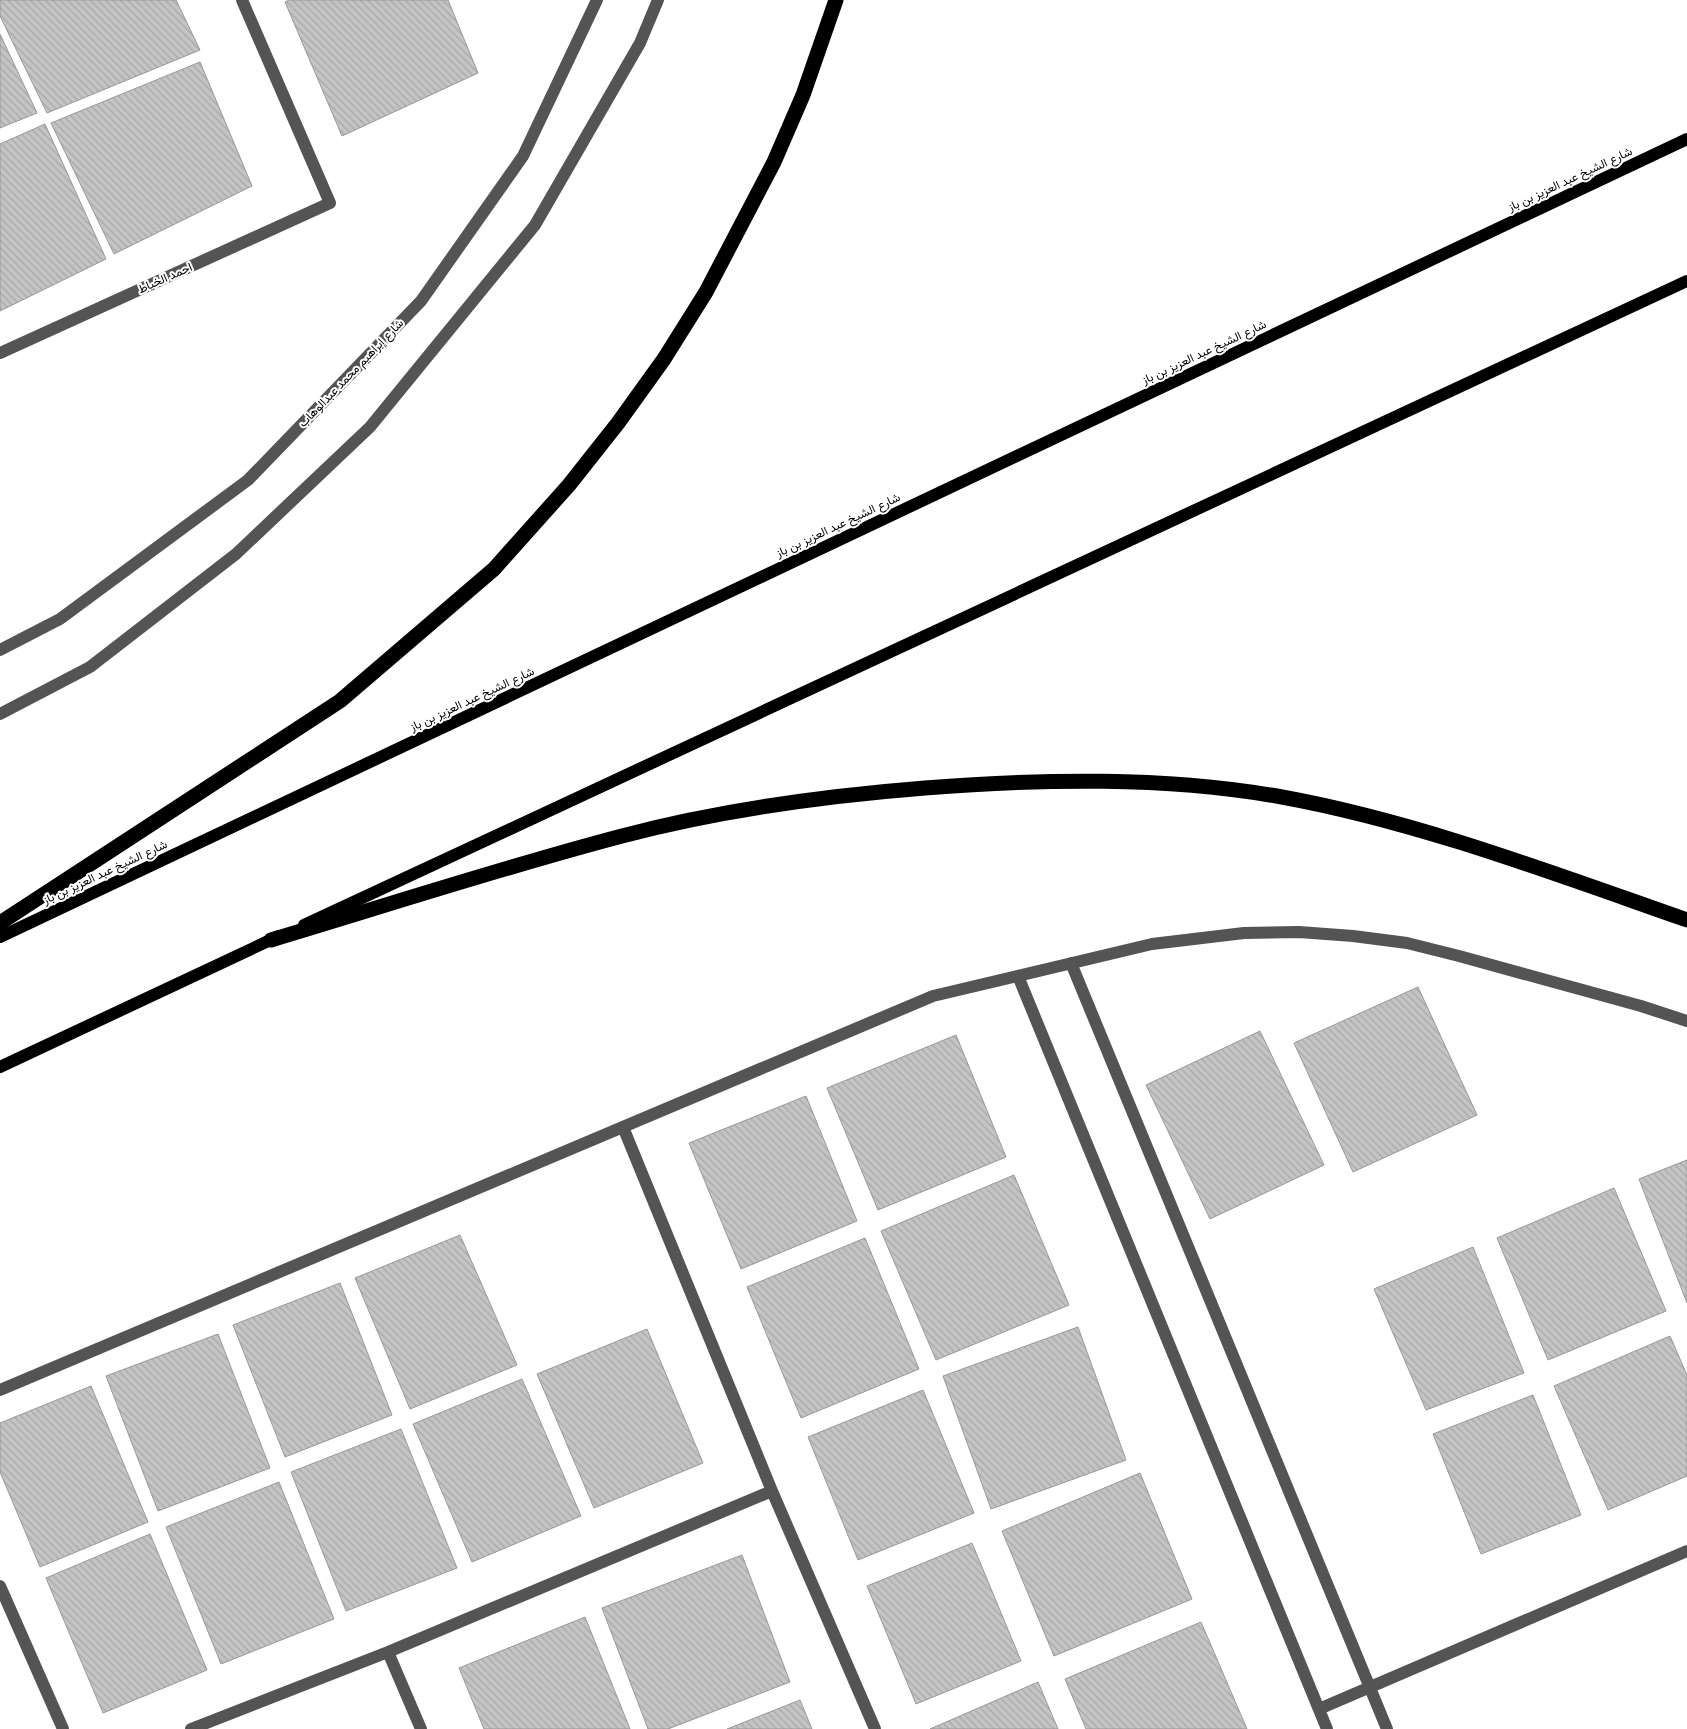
<svg xmlns="http://www.w3.org/2000/svg" width="1687" height="1729" viewBox="0 0 1687 1729" font-family="Raleway,Vazirmatn,sans-serif">
  <style>
    .building { fill: url(#building-back-hatch); stroke: #989898 }
    .lines { fill: none; stroke-linecap: round; stroke-linejoin: round }
    .minor { stroke: #545454; stroke-width: 12 }
    .major { stroke: #000; stroke-width: 12 }
    .highway { stroke: #000; stroke-width: 15 }
    .labels { text-anchor: middle; stroke-width: 4; stroke-linejoin: round; paint-order: stroke }
    .street-label { font-size: 12px; fill: #000; stroke: #fff }
  </style>
  <defs>
    <pattern id="building-back-hatch" width="6" height="6" patternUnits="userSpaceOnUse" patternTransform="scale(1.25)"><rect width="6" height="6" fill="#c4c4c4"/><path d="M-1 5l2 2M0 0l6 6M5-1l2 2" fill="none" stroke="#a7a7a7"/></pattern>
  </defs>
  <rect width="100%" height="100%" fill="#fff"/>
  <path class="building" d="M0 0H176L200 50 47 113 0 16Z
    M289 0H448L478 73 342 136 285 2Z
    M0 34 37 113 0 128Z
    M200 62 252 186 114 254 51 123Z
    M45 124 106 259 0 311V144Z
    M1418 987 1477 1115 1353 1172 1294 1043Z
    M1260 1031 1324 1165 1210 1219 1146 1085Z
    M956 1035 1006 1157 878 1210 827 1088Z
    M806 1096 857 1221 741 1269 689 1143Z
    M1687 1160V1303L1639 1179Z
    M1014 1175 1069 1305 936 1360 881 1231Z
    M1614 1188 1666 1311 1548 1360 1497 1238Z
    M460 1235 517 1365 410 1409 355 1278Z
    M865 1238 919 1369 801 1418 747 1287Z
    M1473 1247 1524 1373 1426 1410 1374 1289Z
    M340 1283 392 1415 285 1457 233 1325Z
    M1078 1327 1126 1460 991 1509 943 1376Z
    M647 1329 703 1463 594 1508 537 1374Z
    M218 1334 270 1468 158 1511 106 1376Z
    M1670 1336 1687 1375V1476L1608 1510 1554 1386Z
    M522 1379 581 1516 472 1562 413 1424Z
    M91 1386 148 1522 40 1567 0 1472V1423Z
    M923 1390 974 1513 858 1560 808 1437Z
    M1533 1395 1581 1515 1481 1554 1433 1434Z
    M401 1429 457 1568 346 1611 291 1472Z
    M1140 1473 1192 1599 1054 1656 1002 1531Z
    M279 1482 334 1619 221 1664 166 1527Z
    M150 1534 207 1670 103 1713 46 1578Z
    M972 1543 1021 1661 916 1704 867 1586Z
    M742 1555 790 1682 668 1729H648L602 1608Z
    M585 1617 630 1729H484L459 1668Z
    M1201 1622 1247 1729H1086L1065 1679Z
    M1038 1682 1058 1729H930Z
    M800 1700 812 1729H727Z"/>
  <g class="lines">
    <path class="minor" d="M0 353 330 203 242 0
      M0 650 60 619 248 480 421 301 523 156 597 0
      M0 714 90 667 236 554 370 427 535 225 640 43 658 0
      M1071 963 1387 1729
      M1018 976 1327 1729
      M623 1127 772 1491 875 1729
      M0 1390 933 996 1152 944 1244 933 1299 932 1353 936 1407 943 1459 956 1641 1006 1687 1021
      M0 1586 63 1729
      M388 1652 421 1729
      M1319 1709 1687 1551
      M191 1729 388 1652 772 1491"/>
    <path class="major" d="M304 925 1687 281
      M0 937 1687 139
      M0 1067 279 936"/>
    <path class="highway" d="M0 923 340 701 494 569 569 485 618 423 664 359 706 292 774 162 803 95 836 0
      M271 940C388 905 504 867 622 836 720 810 824 796 925 788 1043 779 1164 776 1282 797 1419 822 1555 874 1687 920"/>
  </g>
  <g class="labels">
    <g class="street-label">
      <text transform="translate(1570 179) rotate(-25)" y="4">شارع الشيخ عبد العزيز بن باز</text>
      <text transform="translate(165 278) rotate(-24)" y="4">احمد الخياط</text>
      <text transform="translate(1204 352) rotate(-25)" y="4">شارع الشيخ عبد العزيز بن باز</text>
      <text transform="translate(351 373) rotate(-46)" y="4">شارع إبراهيم محمد عبدالوهاب</text>
      <text transform="translate(838 525) rotate(-25)" y="4">شارع الشيخ عبد العزيز بن باز</text>
      <text transform="translate(472 699) rotate(-25)" y="4">شارع الشيخ عبد العزيز بن باز</text>
      <text transform="translate(105 872) rotate(-25)" y="4">شارع الشيخ عبد العزيز بن باز</text>
    </g>
  </g>
</svg>
